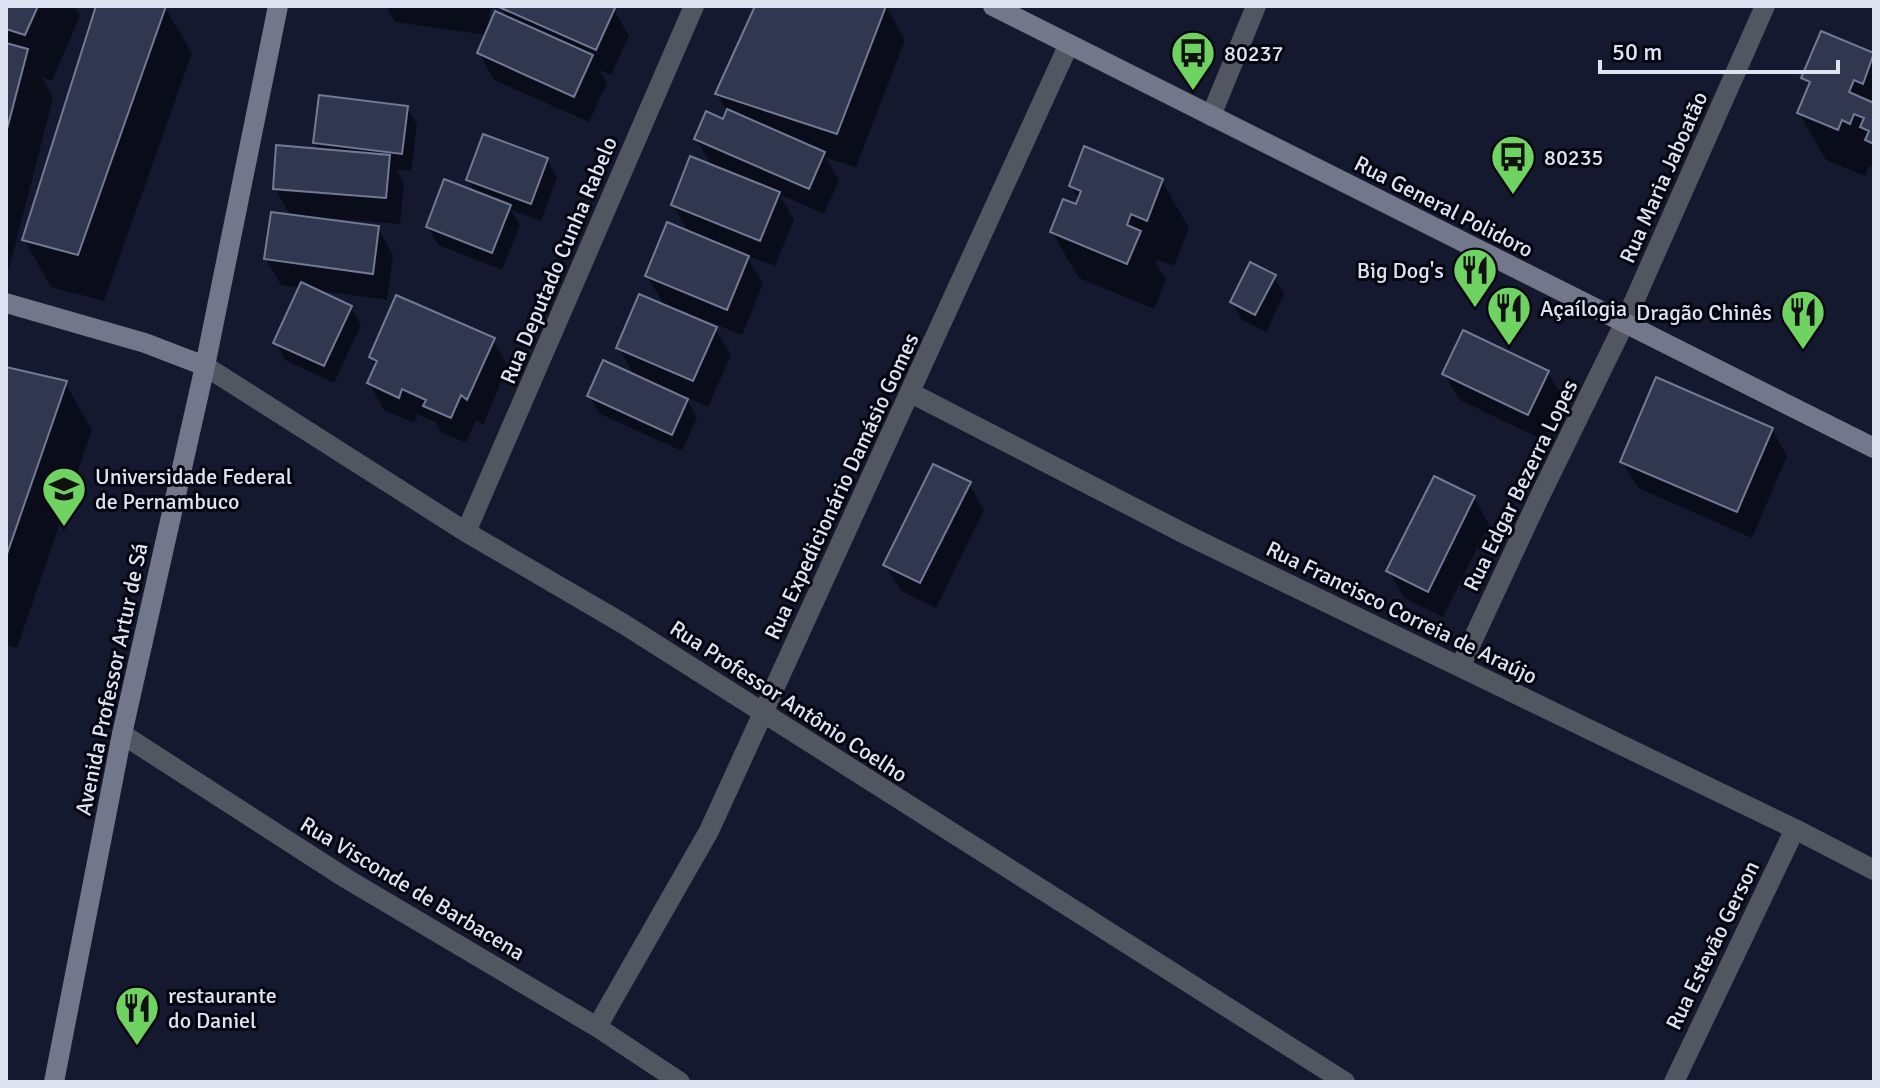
<svg xmlns="http://www.w3.org/2000/svg" width="1880" height="1088" viewBox="0 0 1880 1088" font-family="Signika,sans-serif">
  <style>
    .shadow { fill: #0007 }
    .building { fill: #31374f; stroke: #727a95; stroke-width: 2 }
    .lines { fill: none; stroke-linecap: round; stroke-linejoin: round }
    .street { stroke: #525661; stroke-width: 20 }
    .secondary { stroke: #727789; stroke-width: 20 }
    .labels { text-anchor: middle; stroke-width: 6; stroke-linejoin: round; paint-order: stroke }
    .poi-label { font-size: 22px; fill: #dfe4f3; stroke: #04050e; text-anchor: start }
    .street-label { font-size: 22px; fill: #dfe4f3; stroke: #04050e }
  </style>
  <rect width="100%" height="100%" fill="#14192f"/>
  <path class="shadow" d="M6 6H74L80 16 52 81 42 77 53 98 9 269 6 268Z
    M98 6 165 7 192 53 104 301 51 287 24 240Z
    M386 6H491L487 31 508 20 501 6H605L613 9 629 36 611 75 599 70 607 83 589 122 494 80 479 53 487 35 395 22Z
    M757 6H886L905 40 856 167 826 158 839 180 824 214 779 194 794 220 775 266 746 255 763 284 742 335 678 309 677 312 715 329 731 355 708 407 685 396 697 418 682 451 600 414 589 396 635 377 618 347 666 308 647 276 689 233 673 205 713 167 696 139 724 122 728 112 717 94Z
    M1822 33 1874 55V168L1869 166 1865 176 1826 160 1799 113 1810 88 1804 78Z
    M407 107 417 125 411 171 396 169 404 183 400 224 325 218 324 221 378 228 393 255 387 300 316 290 351 308 361 325 334 383 285 360 275 342 300 288 281 285 266 259 291 217 275 188 320 151 315 142Z
    M547 160 557 177 541 221 511 210 520 225 502 270 438 245 428 227 476 194 468 180Z
    M1162 181 1189 228 1174 266 1157 260 1156 263 1166 280 1154 309 1079 278 1052 232 1079 201 1071 186Z
    M1274 277 1284 294 1266 332 1242 320 1232 302Z
    M493 340 508 366 483 425 476 420 466 443 441 432 435 422 417 414 414 423 384 410 369 383 376 367 371 357Z
    M6 369 65 383 92 430 17 648 6 645Z
    M1548 373 1563 399 1543 440 1460 400 1444 374Z
    M1772 429 1787 456 1752 538 1638 488 1622 462Z
    M969 484 984 510 936 608 901 591 885 565Z
    M1474 497 1489 524 1443 617 1404 598 1389 571Z"/>
  <path class="building" d="M6 6H38L25 35 6 29Z
    M96 6H166L78 255 22 240Z
    M610 6 615 8 596 50 499 7Z
    M755 6H886L837 134 715 94Z
    M495 11 593 55 574 97 477 53Z
    M1821 31 1874 53 1863 84 1854 80 1849 92 1874 103V144L1865 140 1869 131 1860 127 1864 118 1854 114 1850 124 1842 120 1838 130 1797 113 1810 82 1801 78Z
    M6 43 28 49 6 133Z
    M319 95 408 106 402 154 313 143Z
    M727 109 825 152 809 189 694 139 706 111 723 119Z
    M483 134 548 158 531 204 466 180Z
    M276 145 390 155 386 198 273 189Z
    M1084 146 1163 179 1147 221 1131 214 1127 225 1141 231 1127 264 1050 232 1063 199 1076 204 1081 191 1069 186Z
    M690 156 780 192 760 241 671 205Z
    M444 179 511 205 492 253 426 227Z
    M271 212 379 226 373 274 264 259Z
    M667 222 749 256 727 310 645 276Z
    M1250 262 1276 275 1255 315 1230 302Z
    M301 282 352 306 324 366 273 343Z
    M639 294 717 327 693 381 616 348Z
    M396 295 495 338 467 400 461 395 451 418 423 406 426 400 402 389 399 398 367 383 377 361 369 357Z
    M1463 330 1549 371 1528 415 1442 374Z
    M603 360 688 399 672 435 587 396Z
    M6 367 67 381 6 557Z
    M1656 377 1773 428 1737 512 1620 462Z
    M933 464 971 482 920 583 883 565Z
    M1434 476 1475 496 1428 592 1386 571Z"/>
  <g class="lines">
    <path class="street" d="M1211 116 1256 6
      M205 366 466 532 622 623 1345 1082
      M911 393 1189 536 1795 829 1874 870
      M466 532 694 6
      M1460 667 1537 502 1624 324 1765 6
      M122 734 347 879 597 1027 680 1082
      M597 1027 709 831 1069 44
      M1674 1082 1795 829"/>
    <path class="secondary" d="M993 6 1874 448
      M6 303 145 343 205 366
      M54 1082 122 734 205 366 278 6"/>
  </g>
  <defs>
    <g id="bus-pin" transform="scale(2.3)"><path d="M0 17L-7.5 6A9.5 9.5 0 1 1 7.5 6Z" fill="#6ed361" stroke="#04050e"/><path d="M-5-6H5V4H4V6H2V4H-2V6H-4V4H-5ZM-3.5-4V0h7V-4ZM-3.5 1.2v1.5H-2V1.2ZM2 1.2v1.5H3.5V1.2Z" fill="#111"/></g>
    <g id="restaurant-pin" transform="scale(2.3)"><path d="M0 17L-7.5 6A9.5 9.5 0 1 1 7.5 6Z" fill="#6ed361" stroke="#04050e"/><path d="M-5-6h1v4h1v-4h1v4h1v-4h1v5L-1.5 .5V6h-2V.5L-5-1ZM5-6V6H3V1.5H1.5Q1.5-4 5-6Z" fill="#111"/></g>
    <g id="university-pin" transform="scale(2.3)"><path d="M0 17L-7.5 6A9.5 9.5 0 1 1 7.5 6Z" fill="#6ed361" stroke="#04050e"/><path d="M0-5L7-2L0 1L-7-2ZM-4 1L0 2.5L4 1V4Q0 6-4 4Z" fill="#111"/></g>
  </defs>
  <g fill-rule="evenodd">
    <use href="#bus-pin" x="1193" y="53"/>
    <use href="#bus-pin" x="1513" y="157"/>
    <use href="#restaurant-pin" x="1475" y="270"/>
    <use href="#restaurant-pin" x="1509" y="308"/>
    <use href="#restaurant-pin" x="1803" y="312"/>
    <use href="#university-pin" x="64" y="489"/>
    <use href="#restaurant-pin" x="137" y="1008"/>
  </g>
  <g class="labels">
    <g class="poi-label">
      <text x="1224" y="61">80237</text>
      <text x="1544" y="165">80235</text>
      <text x="1444" y="278" text-anchor="end">Big Dog's</text>
      <text x="1540" y="316">Açaílogia</text>
      <text x="1772" y="320" text-anchor="end">Dragão Chinês</text>
      <text x="95" y="484">Universidade Federal<tspan x="95" dy="25">de Pernambuco</tspan></text>
      <text x="168" y="1003">restaurante<tspan x="168" dy="25">do Daniel</tspan></text>
    </g>
    <g class="street-label">
      <text transform="translate(1663 177) rotate(-66)" y="8">Rua Maria Jaboatão</text>
      <text transform="translate(1444 206) rotate(27)" y="8">Rua General Polidoro</text>
      <text transform="translate(558 260) rotate(-67)" y="8">Rua Deputado Cunha Rabelo</text>
      <text transform="translate(1520 485) rotate(-64)" y="8">Rua Edgar Bezerra Lopes</text>
      <text transform="translate(841 486) rotate(-65)" y="8">Rua Expedicionário Damásio Gomes</text>
      <text transform="translate(1402 612) rotate(26)" y="8">Rua Francisco Correia de Araújo</text>
      <text transform="translate(111 679) rotate(-78)" y="8">Avenida Professor Artur de Sá</text>
      <text transform="translate(789 701) rotate(33)" y="8">Rua Professor Antônio Coelho</text>
      <text transform="translate(413 888) rotate(31)" y="8">Rua Visconde de Barbacena</text>
      <text transform="translate(1712 945) rotate(-64)" y="8">Rua Estevão Gerson</text>
    </g>
  </g>
  <rect width="1880" height="1088" fill="none" stroke="#dfe4f3" stroke-width="16"/>
  <path d="M1600 60v12h238v-12" fill="none" stroke="#dfe4f3" stroke-width="4"/>
  <text x="1612" y="60" font-size="24" fill="#dfe4f3" stroke="#04050e" stroke-width="6" paint-order="stroke">50 m</text>
</svg>
